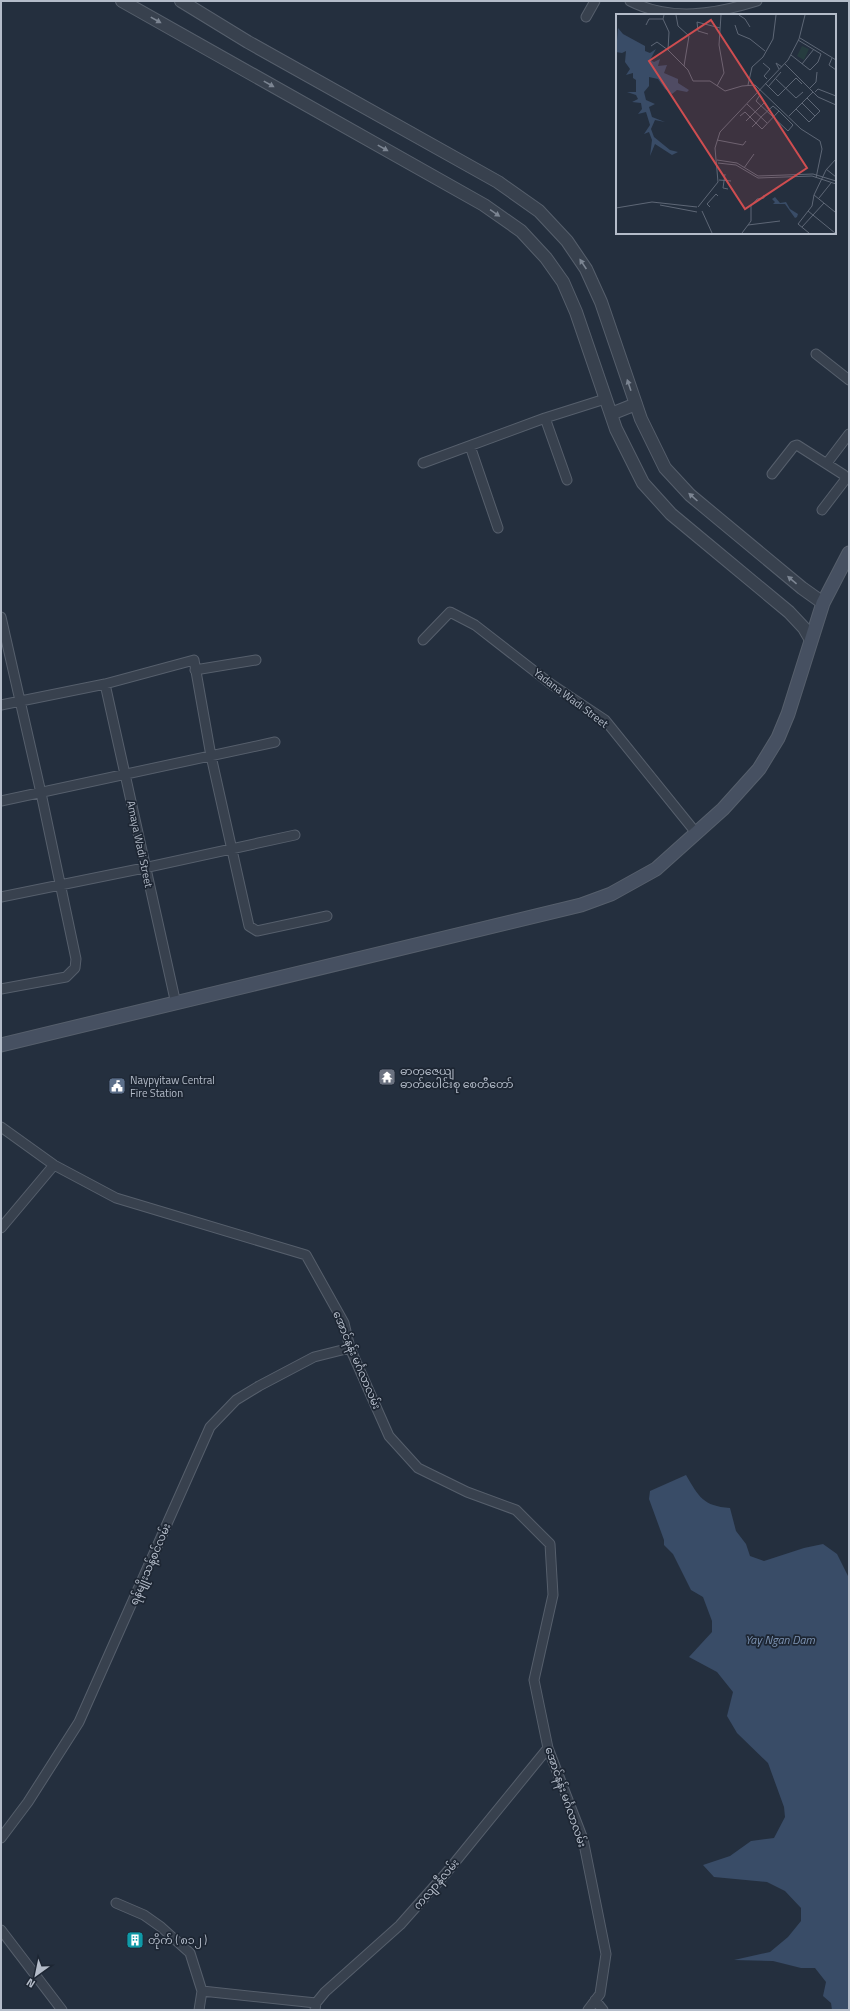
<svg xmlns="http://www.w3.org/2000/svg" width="850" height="2011" viewBox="0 0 850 2011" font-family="'Titillium Web','Noto Sans Myanmar',sans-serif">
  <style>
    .water { fill: #394c67 }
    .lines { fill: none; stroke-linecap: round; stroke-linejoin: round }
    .minor-casing { stroke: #565f6c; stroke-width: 11 }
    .tertiary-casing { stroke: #565f6c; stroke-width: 14 }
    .secondary-casing { stroke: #565f6c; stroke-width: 15 }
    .minor { stroke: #38414e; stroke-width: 9 }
    .tertiary { stroke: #38414e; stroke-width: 12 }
    .secondary { stroke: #465061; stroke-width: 13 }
    .oneway { fill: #7c8592 }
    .labels { text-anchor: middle; stroke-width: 3.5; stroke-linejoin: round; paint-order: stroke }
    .street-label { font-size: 11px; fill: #b4bcc9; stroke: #1d2633 }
    .poi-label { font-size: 11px; fill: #b4bcc9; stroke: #1d2633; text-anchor: start }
    .water-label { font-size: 12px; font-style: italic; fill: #7c92b1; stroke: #1d2633 }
    .inset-road { fill: none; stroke: #5e6776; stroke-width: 1 }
    .view { fill: #ce4d50; fill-opacity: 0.15; stroke: #ce4d50; stroke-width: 2 }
    .inset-edge { fill: none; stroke: #b4bcc9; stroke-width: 2 }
  </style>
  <rect width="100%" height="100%" fill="#242f3e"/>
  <path class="water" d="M686 1475C699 1497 703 1506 730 1508L736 1531 746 1544 750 1556 764 1561 804 1548 823 1544 837 1554 849 1578V2010H832L831 2003 823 1996 826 1982 815 1968H801L773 1961 734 1960 770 1952 788 1937 801 1921V1908L785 1891 767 1882 714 1877 703 1865 730 1856 751 1841 774 1838 785 1817 784 1807 768 1763 737 1733 727 1716 733 1692 717 1672 689 1657 712 1632V1621L703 1597 691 1590 673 1554 664 1545V1540L649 1499 650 1491Z"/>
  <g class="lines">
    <g class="minor-casing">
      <path id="minor" d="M630 1C671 22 716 14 757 1
        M586 17 595 1
        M816 354 849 380
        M545 418 567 480
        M470 446 498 528
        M423 463 545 418 605 399
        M827 463 849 434
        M772 474 794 446 797 445 844 475 845 480 822 510
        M1 617 41 793 76 959 75 968 66 977 1 989
        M423 640 450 612 475 625 551 684 605 720 697 834
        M195 670 256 660
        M105 684 176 1004
        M1 705 105 684 194 660 211 756 249 926 257 931 327 916
        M1 801 275 742
        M1 897 144 868 295 835
        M1 1127 54 1165 116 1198 306 1255 344 1323 350 1348 389 1436 418 1468 467 1492 516 1510 550 1544 553 1595 534 1680 548 1748 583 1839 606 1954 600 1994 588 2010
        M1 1228 54 1165
        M1 1838 28 1802 79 1722 210 1427 236 1400 259 1386 314 1357 350 1348
        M116 1903 144 1915 161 1927 190 1953 202 1991 199 2010
        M1 1930 62 2010
        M202 1991 316 2003
        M595 2000 603 2010
        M315 2010 316 2003 325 1992 400 1925 447 1872 548 1748"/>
    </g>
    <g class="tertiary-casing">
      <path id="tertiary" d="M122 1 484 205 521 231 546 258 563 282 576 312 616 429 643 483 671 514 789 612 804 628 811 640
        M181 1 248 42 498 182 539 211 567 241 586 269 601 302 641 419 665 468 690 495 802 588 823 603
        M611 414 636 404"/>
    </g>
    <g class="secondary-casing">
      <path id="secondary" d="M1 1045 581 905 611 894 656 869 723 809 759 769 778 738 788 714 823 603 849 553"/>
    </g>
    <use href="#minor" class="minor"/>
    <use href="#tertiary" class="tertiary"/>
    <use href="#secondary" class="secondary"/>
  </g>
  <defs><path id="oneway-solid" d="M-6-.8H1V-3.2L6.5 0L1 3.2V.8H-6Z"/></defs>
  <g class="oneway">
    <use href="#oneway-solid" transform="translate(156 20) rotate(29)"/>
    <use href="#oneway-solid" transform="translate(269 84) rotate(29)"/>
    <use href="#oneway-solid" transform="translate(383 148) rotate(29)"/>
    <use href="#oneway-solid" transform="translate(495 213) rotate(35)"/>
    <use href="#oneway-solid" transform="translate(583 264) rotate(-124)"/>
    <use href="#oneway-solid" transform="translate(629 385) rotate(-109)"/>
    <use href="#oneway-solid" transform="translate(693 497) rotate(-138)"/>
    <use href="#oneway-solid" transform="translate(792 580) rotate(-140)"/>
  </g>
  <defs>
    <g id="temple-square" transform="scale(0.9)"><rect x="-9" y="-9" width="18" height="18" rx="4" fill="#6b7280" stroke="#1d2633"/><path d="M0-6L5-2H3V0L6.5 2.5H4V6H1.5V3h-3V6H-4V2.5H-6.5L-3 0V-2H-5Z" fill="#fff"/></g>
    <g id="civic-square" transform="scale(0.9)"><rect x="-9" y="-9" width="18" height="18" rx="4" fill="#5c6f8a" stroke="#1d2633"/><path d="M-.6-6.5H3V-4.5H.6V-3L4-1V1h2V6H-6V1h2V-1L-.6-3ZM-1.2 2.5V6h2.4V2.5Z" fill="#fff"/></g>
    <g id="building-square" transform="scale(0.9)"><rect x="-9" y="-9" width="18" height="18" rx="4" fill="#0f9aa8" stroke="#1d2633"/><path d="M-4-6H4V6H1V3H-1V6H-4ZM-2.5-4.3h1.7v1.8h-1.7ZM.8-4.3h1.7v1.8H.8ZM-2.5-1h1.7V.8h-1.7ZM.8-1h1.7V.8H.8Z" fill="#fff"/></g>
  </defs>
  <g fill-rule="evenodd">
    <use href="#temple-square" x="387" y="1077"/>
    <use href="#civic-square" x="117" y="1086"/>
    <use href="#building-square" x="135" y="1940"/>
  </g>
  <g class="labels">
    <g class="street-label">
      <text transform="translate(571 698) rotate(37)" y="4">Yadana Wadi Street</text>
      <text transform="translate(140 844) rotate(78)" y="4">Amaya Wadi Street</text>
      <text transform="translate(357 1360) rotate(67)" y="4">အောင်နန်း မင်္ဂလာလမ်း</text>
      <text transform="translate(150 1564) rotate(-67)" y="4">ရန်မျိုးသန့်စင်လမ်း</text>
      <text transform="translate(566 1797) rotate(71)" y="4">အောင်နန်း မင်္ဂလာလမ်း</text>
      <text transform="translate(436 1884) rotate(-49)" y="4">ကလျာနီလမ်း</text>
    </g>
    <g class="poi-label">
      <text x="400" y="1075">ဓာတုဇေယျ<tspan x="400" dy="13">ဓာတ်ပေါင်းစု စေတီတော်</tspan></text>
      <text x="130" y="1084">Naypyitaw Central<tspan x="130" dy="13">Fire Station</tspan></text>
      <text x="148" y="1944">တိုက် ( ၈၁၂ )</text>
    </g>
    <g class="water-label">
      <text x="780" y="1644">Yay Ngan Dam</text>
    </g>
  </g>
  <g transform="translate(616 14)">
    <rect width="220" height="220" fill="#242f3e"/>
    <path d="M186 32 193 35 188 46 181 42Z" fill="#263c3f"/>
    <path d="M2 14 7 20 29 32V37L34 39 40 35 34 46 38 48 44 45 42 52 51 51 48 59 62 65V69L73 76 71 78 61 76 56 80 49 75 42 65 33 63V72L28 78 30 86 39 90 33 93 36 103 49 108 39 106 35 115 38 123 54 136 62 138 56 141 39 130 34 142 36 126 33 118 28 120 34 111 30 98 22 100 26 95 25 89 16 88 22 85 20 81 11 78H20V66L17 64V59L10 61 14 55 9 48 10 37 6 39 0 38ZM159 183 164 189 170 188 174 195 182 200 181 203 179 204 169 190H157L159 188 156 185Z" fill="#394c67"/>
    <path class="inset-road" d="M48 1 47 5 53 18 52 36 72 56 77 67H94L109 77 126 72 139 71 185 115 204 127 206 135 200 164M60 1 62 12 73 22 68 52M123 1 129 5 134 13M30 11 33 5H47M119 11 122 20 134 25 149 37M92 20 82 17 81 8 104 14M184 24 220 46M35 32 41 28 52 36M175 41 194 56 202 48 205 40 182 26M216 44 213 51 220 56M147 49 154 55 148 62 151 65M169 50 202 83 220 91M186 50 198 35M163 55 160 49 166 53M160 65 180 84 187 78M149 69 162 82 180 64 186 70M132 71 136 53 147 43 157 25 160 1M101 72 108 59 103 31 105 1M152 73 165 58M194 74 200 68 201 58M199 78 202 75 220 82M144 81 140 87 172 117 177 111 163 97M186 89 199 102 204 97 191 84M131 90 151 109M180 95 197 78M124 102 129 98 146 115 163 97 157 92 145 103 140 109 136 113M173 102 180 95 193 108 199 102M130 107 149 88M101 126 127 131 130 127M220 145 210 156 198 181 219 198 220 196M101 146 121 149 142 162 197 160 220 167M102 149 120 151 142 164 196 162 220 170M128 154 138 140M210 155 220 163M109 160 107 174 112 175M103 166 115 167M203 184 215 169M44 191 81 198M82 193 102 168 99 134 104 118 172 46 183 25 189 1M94 193 91 190 100 180 102 182M0 194 36 188 81 193M86 197 96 219M192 197 219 219M132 211 164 207M186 213 208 189M126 219 135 207V192L141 185 148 184V181M193 219 182 210 196 192 198 181"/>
    <path class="view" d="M95 6 191 154 129 195 33 47Z"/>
    <rect width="220" height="220" class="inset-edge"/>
  </g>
  <rect width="850" height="2011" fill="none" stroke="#b4bcc9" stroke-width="4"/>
  <g transform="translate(36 1975) rotate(213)" stroke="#1d2633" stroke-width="3" paint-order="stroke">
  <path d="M0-3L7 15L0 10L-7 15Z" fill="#b4bcc9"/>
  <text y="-6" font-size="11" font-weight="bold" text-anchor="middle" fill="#b4bcc9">N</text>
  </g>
</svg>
